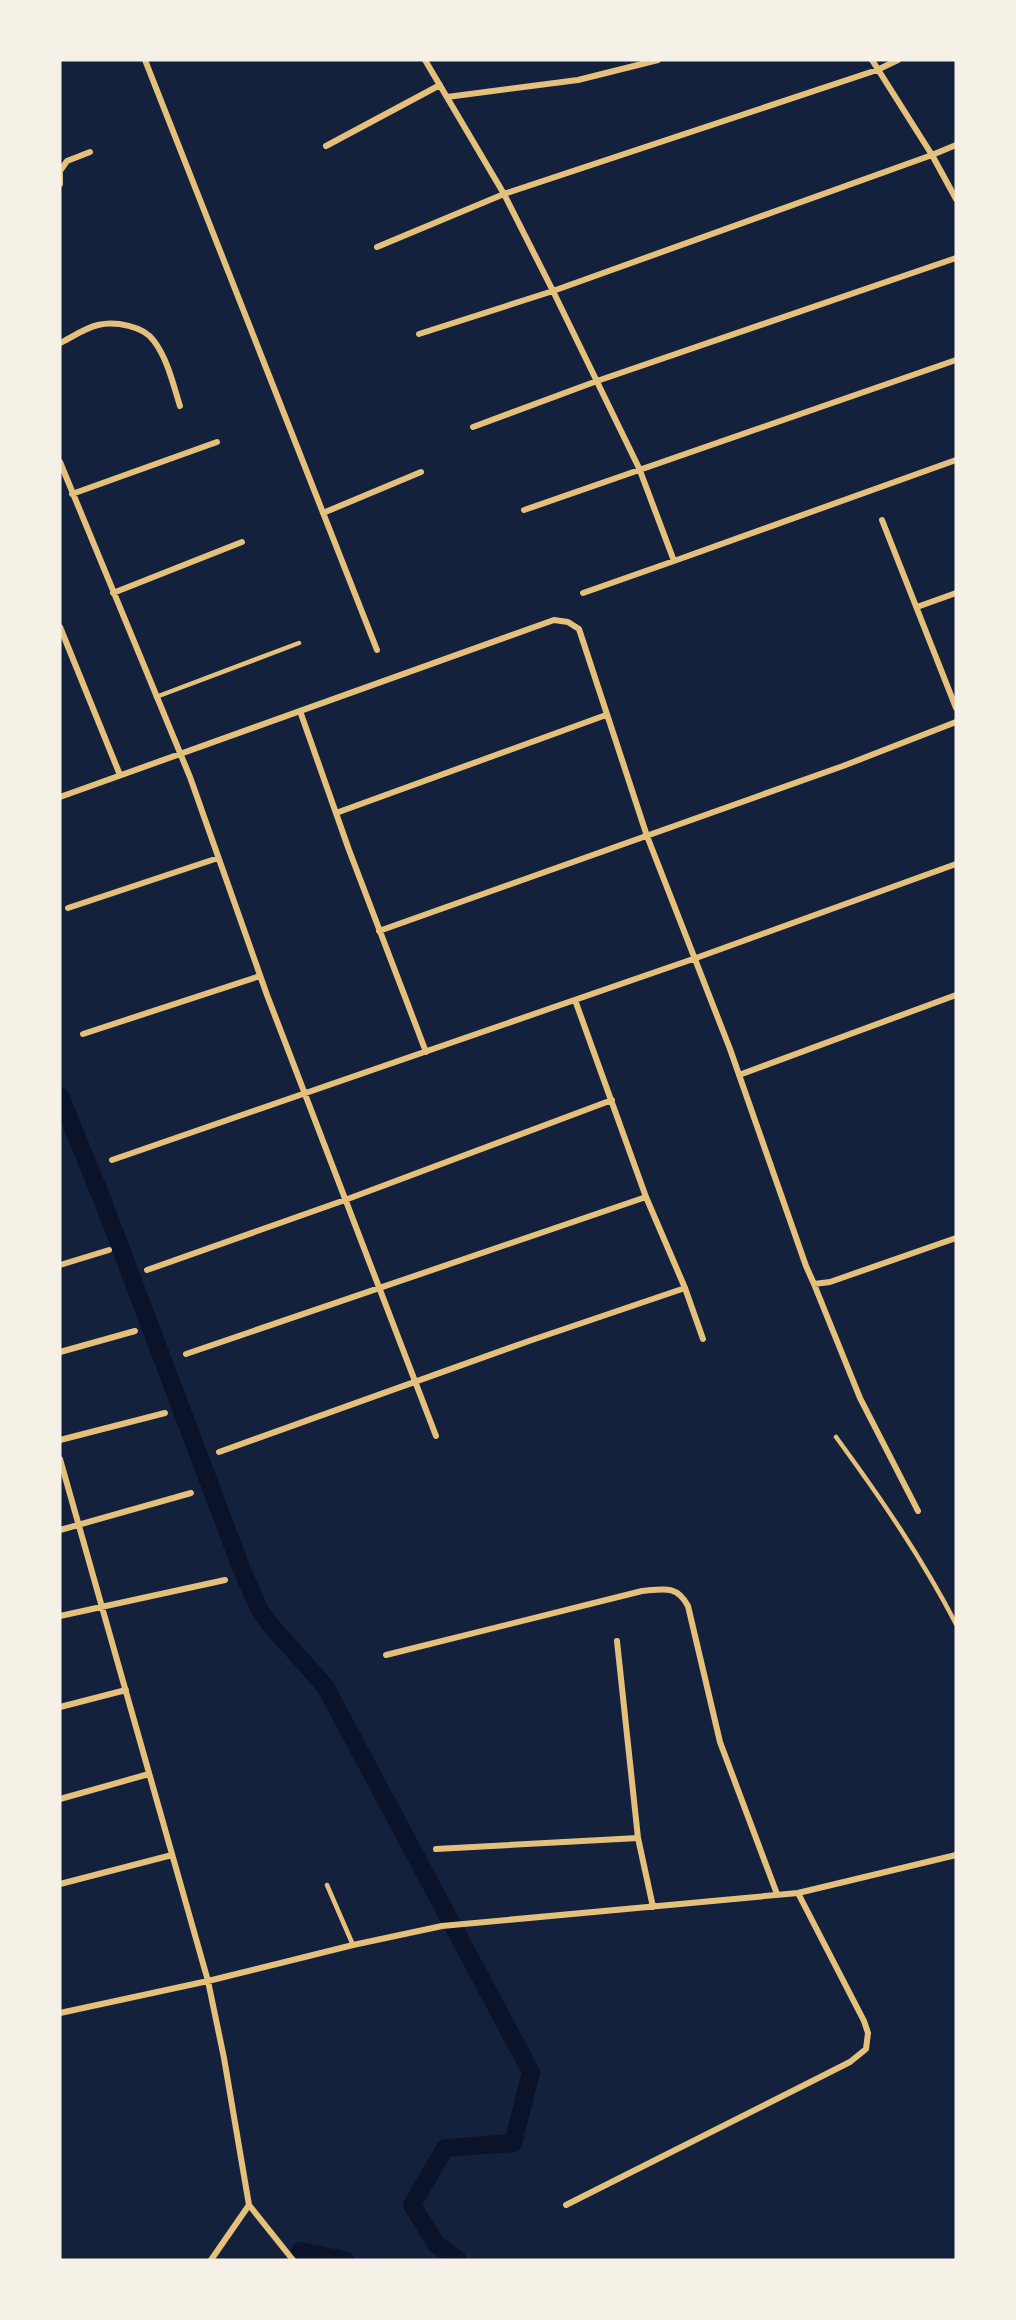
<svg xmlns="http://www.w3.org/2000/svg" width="1016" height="2320" viewBox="0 0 1016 2320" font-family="Raleway,sans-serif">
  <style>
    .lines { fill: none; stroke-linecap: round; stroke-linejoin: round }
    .canal { stroke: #0b132b; stroke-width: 18 }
    .service { stroke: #e5c07b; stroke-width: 4.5 }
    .minor { stroke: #e5c07b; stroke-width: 6 }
  </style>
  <rect width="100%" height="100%" fill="#14213d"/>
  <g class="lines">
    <path class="canal" d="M60 1096 104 1204 242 1570 260 1611 273 1628 325 1686 531 2072 513 2143 445 2148 412 2205 436 2244 458 2260
      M300 2251 345 2260"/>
    <path class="service" d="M156 697 299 643
      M836 1437C880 1497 922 1558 956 1624
      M327 1885 353 1945"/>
    <path class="minor" d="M145 60 377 650
      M425 60 504 194 553 291 639 468 674 561 956 460
      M872 60 932 155 956 199
      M447 97 578 80 658 60
      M326 146 440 85
      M60 171 67 161 90 152
      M60 174V184
      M377 247 504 194 877 70 898 60
      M419 334 553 291 932 155 956 145
      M60 343C72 337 85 328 98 325 115 321 144 326 154 341 168 360 173 384 180 406
      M473 427 597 381 956 258
      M60 462 190 777 267 995 436 1436
      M72 494 217 442
      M524 510 956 360
      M323 513 421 472
      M882 520 956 708
      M113 593 242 542
      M583 593 674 561
      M917 607 956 593
      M60 627 120 775
      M300 711 349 850 426 1052
      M60 797 554 620 568 622 579 629 647 836 730 1049 806 1266 814 1284 830 1282 956 1238
      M336 813 606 715
      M68 908 218 858
      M379 931 843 766 956 722
      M575 1000 646 1197 685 1288 703 1339
      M83 1034 260 976
      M739 1075 956 995
      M112 1160 696 958 956 864
      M60 1265 109 1250
      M147 1270 345 1200 612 1100
      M814 1284 860 1398 918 1511
      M60 1352 135 1331
      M186 1354 646 1197
      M60 1440 165 1413
      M219 1452 529 1341 685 1288
      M60 1459 208 1981 224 2058 249 2205 293 2260
      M60 1530 191 1493
      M60 1616 225 1580
      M617 1641 638 1838 653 1907
      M386 1655 642 1591C664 1589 677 1585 688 1606L720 1742 777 1894
      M60 1707 126 1690
      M60 1799 149 1774
      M436 1849 638 1838
      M60 1884 172 1855
      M60 2013 208 1981 353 1945 442 1926 798 1893 956 1855
      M566 2205 850 2062 866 2049 868 2033 864 2021 798 1893
      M211 2260 249 2205"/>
  </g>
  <rect width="1016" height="2320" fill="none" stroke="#f6f1e7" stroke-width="123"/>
</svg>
